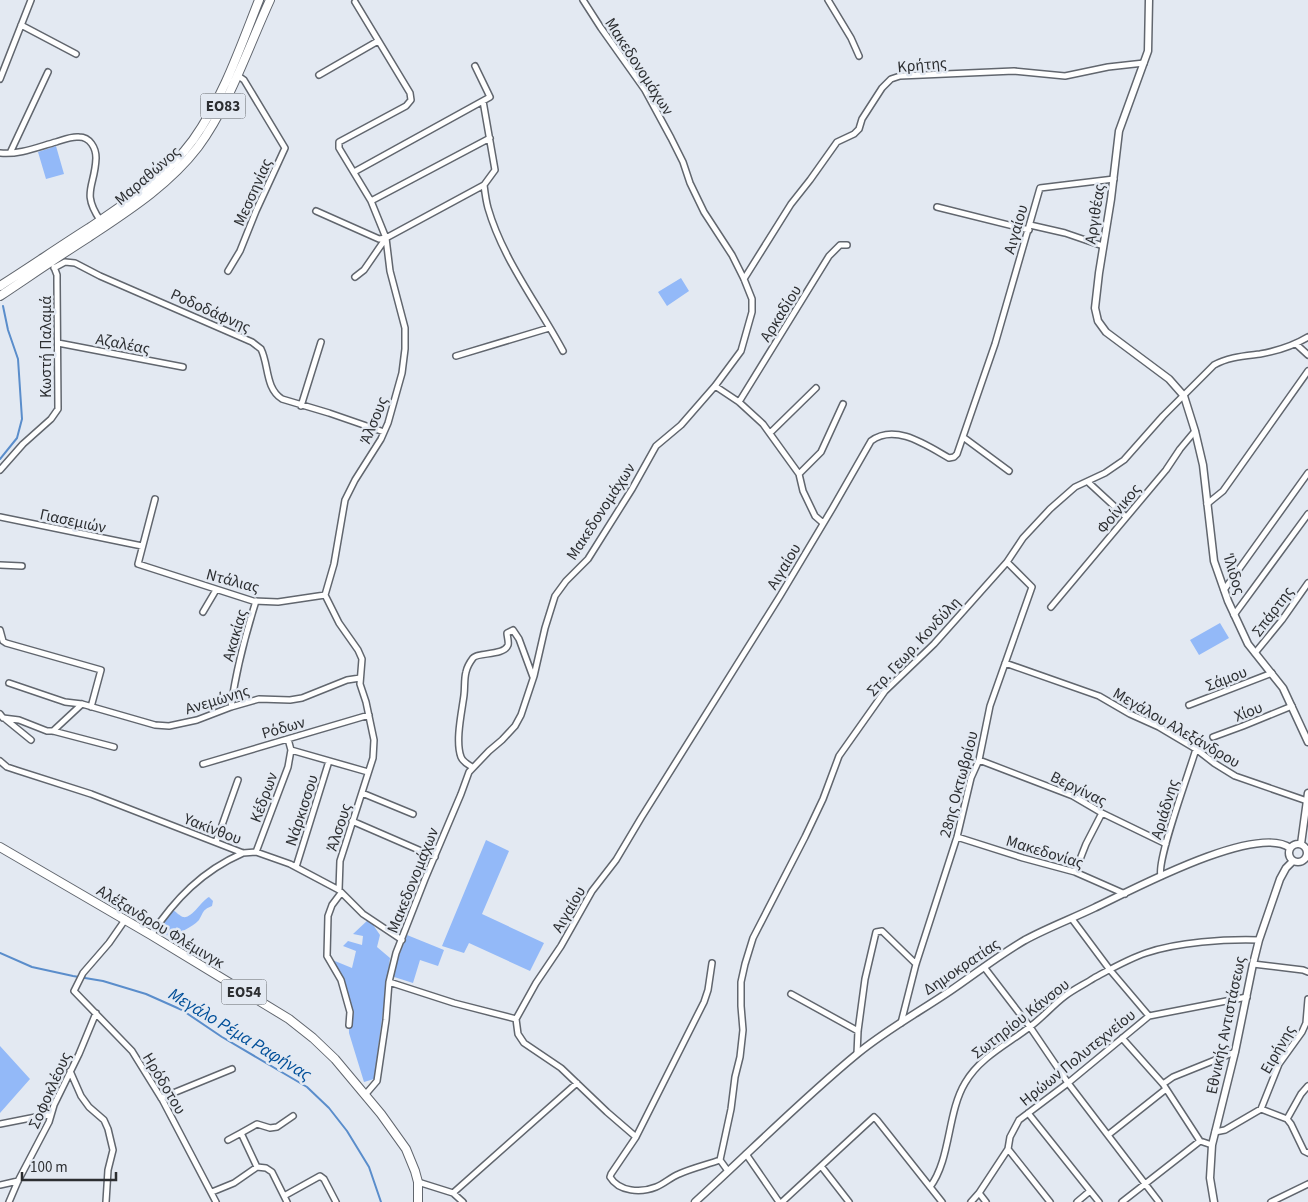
<svg xmlns="http://www.w3.org/2000/svg" width="1308" height="1202" viewBox="0 0 1308 1202" font-family="'Source Sans 3',sans-serif">
  <style>
    .green { fill: #93b9f8 }
    .lines { fill: none; stroke-linecap: round; stroke-linejoin: round }
    .stream { stroke: #5a8dcb; stroke-width: 2 }
    .minor-casing { stroke: #61666e; stroke-width: 8 }
    .tertiary-casing { stroke: #61666e; stroke-width: 9 }
    .primary-casing { stroke: #61666e; stroke-width: 10 }
    .minor { stroke: #fff; stroke-width: 5 }
    .tertiary { stroke: #fff; stroke-width: 6 }
    .primary { stroke: #fff; stroke-width: 8 }
    .labels { text-anchor: middle; stroke-width: 5; stroke-linejoin: round; paint-order: stroke }
    .shield { fill: #e3e9f2; stroke: #63666b; stroke-width: 1 }
    .shield-label { font-size: 15px; font-weight: bold; fill: #2c2e31 }
    .street-label { font-size: 16px; fill: #2c2e31; stroke: #e3e9f2 }
    .water-label { font-size: 18px; font-style: italic; fill: #004f99; stroke: #e3e9f2 }
  </style>
  <rect width="100%" height="100%" fill="#e3e9f2"/>
  <path class="green" d="M56 146 64 174 46 179 38 152Z
    M681 278 689 291 667 306 658 292Z
    M1220 623 1229 638 1199 655 1190 640Z
    M486 840 509 851 482 914 544 943 530 971 469 943 464 953 442 946Z
    M209 897 213 901 212 906C202 910 204 912 199 920 194 926 174 937 166 935L161 924 173 910C176 912 180 916 183 917 192 919 201 901 209 897Z
    M369 919 380 935 377 947 390 958 374 1079 364 1082 349 1033 348 991 340 973 330 959 352 968 356 951 343 946 348 941 362 945 363 936 353 934Z
    M407 935 444 950 438 966 420 960 413 983 391 976Z
    M0 1046 30 1079 0 1113Z"/>
  <g class="lines">
    <path class="stream" d="M0 459 17 438 22 419 18 359 8 330 3 306
      M0 953 32 967 73 976 103 981 146 994 182 1010 222 1037 307 1087 329 1108 347 1131 369 1167 381 1202"/>
    <g class="minor-casing">
      <path id="minor" d="M828 0 851 38 859 56
        M21 25 76 54
        M319 75 378 41
        M0 79 31 0
        M483 101 495 170 484 185C485 193 486 201 488 208 503 260 538 304 563 351
        M0 153C19 155 38 147 56 142 63 140 71 136 79 137 90 137 96 148 96 158 95 187 81 192 100 220
        M10 153 48 72
        M354 172 490 97 475 66
        M371 201 490 138
        M937 207 1029 230
        M316 211 379 239 386 238 484 185
        M1030 225 1065 233 1103 246
        M54 268 65 262 75 263 100 276 252 342 261 349C269 365 265 388 282 399L329 413 384 432
        M228 271 240 251 256 211 285 148 244 80 237 75
        M355 277 364 270 386 238
        M744 279 791 204 810 180 837 142 854 134 859 129 862 119 882 88 891 79 900 76 1014 71 1065 76 1108 67 1144 63
        M58 343 183 367
        M1296 344 1308 355
        M456 356 549 328
        M715 386 739 402 763 424 799 474 803 491 815 516 823 523
        M739 402 829 256 840 245H847
        M301 406 321 342
        M770 433 816 388
        M963 437 1009 471
        M0 470 23 444 51 419 58 409 57 283V275L54 267
        M799 474 821 452 843 404
        M1088 482 1126 517
        M155 499 138 564 253 601 278 602 325 595
        M1207 504 1223 491 1308 371
        M0 517 142 546
        M0 565 22 566
        M1224 590 1308 473
        M1051 607 1166 470 1180 449 1195 431
        M203 612 216 590
        M1234 615 1308 514
        M0 630 3 641 6 643 101 670 91 707
        M1255 653 1282 620 1308 583
        M1005 663 1099 696 1130 714 1159 727 1196 749 1214 763 1235 776 1307 801
        M9 683 65 702 82 704 155 725 169 726 197 720 231 707 259 699 290 700 302 698 347 680 360 678
        M1189 705 1272 673
        M231 707C236 670 245 636 256 601
        M0 714 3 718 19 720 47 731H53L114 747
        M4 718 31 740
        M53 731 82 704
        M1213 737 1243 726 1292 706
        M288 739 291 750 368 772
        M979 760 1073 796 1102 813 1166 844
        M0 761 7 767 16 770 91 794 243 853 256 852 290 864 339 890 363 914 402 940
        M203 764 369 715
        M472 767C467 764 463 762 461 757 455 741 462 711 464 695 465 687 464 679 466 672 467 667 470 662 473 658 478 652 504 656 508 645 509 642 507 636 507 633L513 630 519 639 533 677
        M362 793 413 814
        M352 821 435 857
        M957 837 1023 858 1075 872 1125 894
        M216 842 238 780
        M256 852 288 767 291 750
        M296 867 329 761
        M1075 872 1086 844 1102 813
        M1161 876C1156 861 1190 770 1196 749
        M339 890 340 861 373 758 374 740 366 702 360 684 362 659 358 650 339 623 325 595 334 564 345 500 355 480 381 439 388 423 402 373 405 349V328L390 271 386 238 371 201 339 148V142L406 106 411 100 410 93 355 2
        M341 893 332 905 328 916 327 956 341 980 350 1012 349 1025
        M1072 919 1110 970 1149 1016
        M125 920 109 943 83 973 74 991 132 1051 163 1101 216 1202
        M151 935C175 899 202 871 243 853
        M712 963 708 990 704 1002 636 1137 611 1174 610 1177C619 1192 641 1193 656 1187 664 1184 671 1177 679 1174 692 1168 706 1165 720 1160
        M1253 964 1303 970 1308 972
        M984 967 1030 1027 1068 1083 1159 1202
        M389 982 454 1003 516 1019
        M791 994 858 1031
        M516 1019 536 983 561 946 592 891 616 860 641 818 780 596 832 509 871 441C895 423 926 445 949 458L954 457 957 454 995 344 1040 188 1114 179
        M516 1019 518 1034 524 1043 561 1068 607 1112 636 1137
        M901 1023 916 964 957 837 971 778 979 760 990 706 1032 587 1007 562
        M1122 1038 1163 1084 1200 1141 1212 1145
        M857 1054 858 1031 865 979 876 932 882 931 916 964
        M70 1071 81 1096 89 1107 104 1120 108 1129 113 1150 108 1170 106 1202
        M1163 1084 1173 1077 1235 1052
        M365 1095 377 1081 386 1020 389 982 396 953 425 879 461 794 469 772 489 751 502 740 515 726 521 715 534 676 545 628 555 596 566 581 588 559 632 489 656 446 681 425 715 386 741 351 752 312V299L744 279 732 255 704 212 690 183 683 162 671 138 645 90 601 28 583 0
        M161 1098 232 1069
        M1261 1109 1287 1119 1291 1124 1304 1151 1308 1153
        M1028 1113 1099 1202
        M1287 1119 1301 1094 1308 1086
        M0 1124 51 1114
        M1215 1132 1225 1130 1261 1109 1279 1064 1302 1032 1306 1023 1308 999
        M1108 1135 1166 1089
        M228 1140 241 1133
        M1008 1149 1050 1202
        M746 1154 779 1202
        M821 1166 849 1202
        M257 1167 241 1133 257 1124 270 1128 277 1127 293 1116
        M728 1171 720 1160 731 1109 735 1077 740 1057 743 1030 741 1006V982L745 964 753 938 805 837 823 799 839 756 885 691 934 644 1007 562 1023 538 1050 509 1075 487 1105 473 1124 460 1163 416 1214 365C1228 357 1244 356 1260 354 1277 351 1293 346 1308 337
        M418 1182 453 1193 577 1083
        M0 1185 18 1181
        M930 1187C951 1159 947 1113 965 1083 980 1057 1008 1044 1031 1026 1043 1017 1053 1005 1065 996 1074 989 1085 984 1094 978 1111 969 1128 959 1146 953 1178 942 1225 939 1259 940
        M212 1192 234 1183 257 1167 266 1168 272 1172 287 1202
        M453 1193 463 1202
        M979 1193 986 1202
        M284 1196 320 1176 324 1179 336 1202
        M9 1202 18 1181 49 1122 54 1105 79 1054 96 1013
        M782 1202 874 1117 877 1120 942 1202
        M971 1202 979 1193 1008 1149 1010 1137 1019 1120 1068 1083 1149 1016 1247 997
        M1077 1202 1090 1191
        M1122 1202 1200 1141
        M1271 1202 1308 1184"/>
    </g>
    <g class="tertiary-casing">
      <path id="tertiary" d="M1149 0 1148 51 1119 131 1111 199 1099 273 1095 308 1098 321 1106 332 1169 379 1184 396 1195 431 1203 465 1214 561 1228 601 1248 644 1283 688 1308 742
        M1289 853a9 9 0 1 1 18 0a9 9 0 1 1-18 0Z
        M1301 844 1308 793
        M695 1202C749 1153 800 1101 857 1054 886 1030 919 1012 950 991 975 974 999 955 1025 940 1047 928 1071 919 1094 908 1130 891 1256 823 1290 848
        M1214 1202 1210 1178 1212 1145 1235 1052 1253 964 1259 940 1280 879 1286 868 1293 861"/>
    </g>
    <g class="primary-casing">
      <path id="primary" d="M0 286C30 267 59 247 89 228 126 203 166 177 193 140 223 98 240 48 259 0
        M0 296C30 276 59 256 89 237 128 211 169 185 198 147 229 105 248 48 270 0
        M0 847 151 935 289 1019 313 1038 335 1059 381 1114 406 1149 415 1171 418 1182V1202"/>
    </g>
    <use href="#minor" class="minor"/>
    <use href="#tertiary" class="tertiary"/>
    <use href="#primary" class="primary"/>
  </g>
  <g class="labels">
    <g class="shield">
      <rect x="200.5" y="93.5" width="45" height="25" rx="4"/>
      <rect x="221.5" y="979.5" width="45" height="25" rx="4"/>
    </g>
    <g class="shield-label">
      <text x="223" y="111">ΕΟ83</text>
      <text x="244" y="997">ΕΟ54</text>
    </g>
    <g class="street-label">
      <text transform="translate(922 64) rotate(-5)" y="6">Κρήτης</text>
      <text transform="translate(640 66) rotate(57)" y="6">Μακεδονομάχων</text>
      <text transform="translate(147 175) rotate(-41)" y="6">Μαραθώνος</text>
      <text transform="translate(252 192) rotate(-66)" y="6">Μεσσηνίας</text>
      <text transform="translate(1094 214) rotate(-81)" y="6">Αργιθέας</text>
      <text transform="translate(1015 229) rotate(-74)" y="6">Αιγαίου</text>
      <text transform="translate(211 310) rotate(24)" y="6">Ροδοδάφνης</text>
      <text transform="translate(780 313) rotate(-58)" y="6">Αρκαδίου</text>
      <text transform="translate(123 343) rotate(11)" y="6">Αζαλέας</text>
      <text transform="translate(45 347) rotate(-90)" y="6">Κωστή Παλαμά</text>
      <text transform="translate(373 420) rotate(-68)" y="6">Άλσους</text>
      <text transform="translate(1118 508) rotate(-50)" y="6">Φοίνικος</text>
      <text transform="translate(600 511) rotate(-57)" y="6">Μακεδονομάχων</text>
      <text transform="translate(73 520) rotate(12)" y="6">Γιασεμιών</text>
      <text transform="translate(783 566) rotate(-59)" y="6">Αιγαίου</text>
      <text transform="translate(1235 574) rotate(73)" y="6">Ίλιδος</text>
      <text transform="translate(233 580) rotate(15)" y="6">Ντάλιας</text>
      <text transform="translate(1272 611) rotate(-53)" y="6">Σπάρτης</text>
      <text transform="translate(234 635) rotate(-74)" y="6">Ακακίας</text>
      <text transform="translate(913 646) rotate(-47)" y="6">Στρ. Γεωρ. Κονδύλη</text>
      <text transform="translate(1226 678) rotate(-21)" y="6">Σάμου</text>
      <text transform="translate(217 699) rotate(-17)" y="6">Ανεμώνης</text>
      <text transform="translate(1248 711) rotate(-21)" y="6">Χίου</text>
      <text transform="translate(283 727) rotate(-16)" y="6">Ρόδων</text>
      <text transform="translate(1177 727) rotate(30)" y="6">Μεγάλου Αλεξάνδρου</text>
      <text transform="translate(958 784) rotate(-75)" y="6">28ης Οκτωβρίου</text>
      <text transform="translate(1079 788) rotate(26)" y="6">Βεργίνας</text>
      <text transform="translate(263 797) rotate(-70)" y="6">Κέδρων</text>
      <text transform="translate(1164 809) rotate(-73)" y="6">Αριάδνης</text>
      <text transform="translate(301 810) rotate(-72)" y="6">Νάρκισσου</text>
      <text transform="translate(338 827) rotate(-72)" y="6">Άλσους</text>
      <text transform="translate(213 828) rotate(21)" y="6">Υακίνθου</text>
      <text transform="translate(1045 851) rotate(17)" y="6">Μακεδονίας</text>
      <text transform="translate(412 880) rotate(-68)" y="6">Μακεδονομάχων</text>
      <text transform="translate(568 909) rotate(-60)" y="6">Αιγαίου</text>
      <text transform="translate(161 926) rotate(31)" y="6">Αλέξανδρου Φλέμινγκ</text>
      <text transform="translate(961 966) rotate(-34)" y="6">Δημοκρατίας</text>
      <text transform="translate(1020 1018) rotate(-38)" y="6">Σωτηρίου Κάνσου</text>
      <text transform="translate(1225 1025) rotate(-78)" y="6">Εθνικής Αντιστάσεως</text>
      <text transform="translate(1277 1049) rotate(-60)" y="6">Ειρήνης</text>
      <text transform="translate(1077 1057) rotate(-39)" y="6">Ηρώων Πολυτεχνείου</text>
      <text transform="translate(165 1083) rotate(59)" y="6">Ηρόδοτου</text>
      <text transform="translate(49 1090) rotate(-66)" y="6">Σοφοκλέους</text>
    </g>
    <g class="water-label">
      <text transform="translate(240 1034) rotate(31)" y="6">Μεγάλο Ρέμα Ραφήνας</text>
    </g>
  </g>
  <path d="M22 1172v8h94v-8" fill="none" stroke="#2c2e31" stroke-width="2.5"/>
  <text x="30" y="1172" font-size="15" fill="#2c2e31" stroke="#e3e9f2" stroke-width="4" paint-order="stroke">100 m</text>
</svg>
